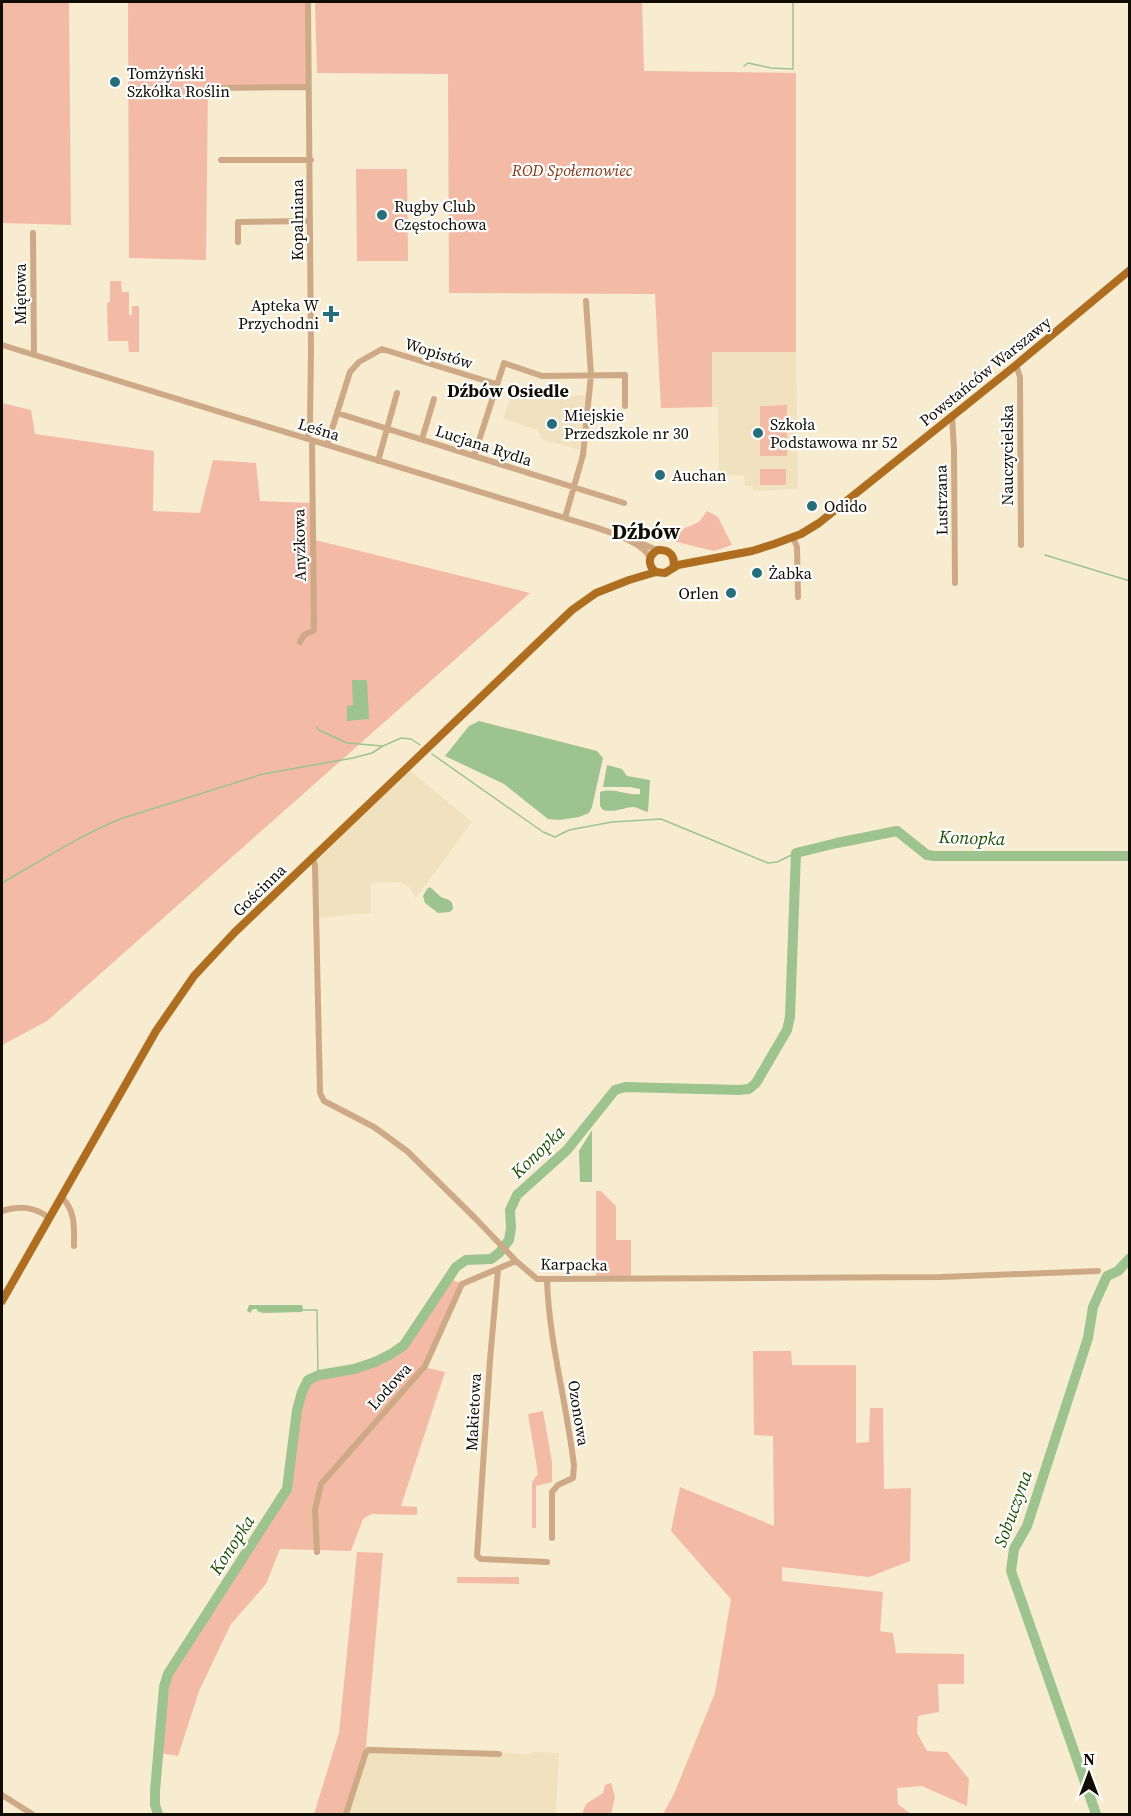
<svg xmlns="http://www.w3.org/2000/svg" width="1131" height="1816" viewBox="0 0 1131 1816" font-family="'Source Serif 4',serif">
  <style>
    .built { fill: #f0e2be }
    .green { fill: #f3baa5 }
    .water { fill: #9dc38f }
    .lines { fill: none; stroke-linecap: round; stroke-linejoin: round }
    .stream { stroke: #9dc38f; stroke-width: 1.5 }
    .river { stroke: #9dc38f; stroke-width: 10 }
    .minor { stroke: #cea986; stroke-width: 6 }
    .major { stroke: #af6d1f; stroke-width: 8 }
    .poi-dot { fill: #266e79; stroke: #fff; stroke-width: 2 }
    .labels { text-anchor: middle; stroke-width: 4.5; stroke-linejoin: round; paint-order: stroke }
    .poi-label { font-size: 16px; fill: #100d04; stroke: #fff; text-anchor: start }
    .park-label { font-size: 16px; font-style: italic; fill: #833819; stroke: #fff }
    .street-label { font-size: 16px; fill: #100d04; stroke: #fff }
    .neighbourhood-label { font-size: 18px; font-weight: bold; fill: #100d04; stroke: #fff }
    .water-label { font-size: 18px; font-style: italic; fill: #1e4e02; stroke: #fff }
    .district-label { font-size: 22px; font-weight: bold; fill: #100d04; stroke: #fff }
  </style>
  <rect width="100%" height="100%" fill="#f8ecd0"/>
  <path class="built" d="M712 352H796L798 489 753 491V486H745L744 475 719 476 718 407H712Z
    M514 387 552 397 586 395 580 450 541 439 538 430 503 419Z
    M407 768 472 822 416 898 409 887 400 882 371 883V913L316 918 313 858Z
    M366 1746 529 1754 534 1752 559 1753 556 1814H345Z"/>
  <path class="green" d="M2 2H69L71 225 2 223Z
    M128 2H308V87L208 88 206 260 129 258Z
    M315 2 642 3 644 71 796 73V352H712V407L661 408 655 294 449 293 448 74 317 73Z
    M356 169H407L408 261H357Z
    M110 281H121L122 292H129V315H132V306H139V352H129L128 341H108L107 303 110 302Z
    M2 403 31 410 35 434 154 451 153 511 200 513 213 460 256 463 260 501 311 503V539L530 593 47 1021 2 1045Z
    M787 405V456H760V406Z
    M760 469H786V485H760Z
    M707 511 718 517 732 545 714 551 673 541 678 531 699 522Z
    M596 1191H601L616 1206V1240H631V1276H596Z
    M450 1279 460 1283 423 1367 445 1372 401 1506 417 1507V1515L371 1514 363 1519 351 1551 280 1549 266 1584 231 1624 199 1691 178 1756 160 1753 171 1673 290 1490 300 1407 307 1386 314 1380 363 1369 397 1355 409 1341Z
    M753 1351H791L792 1365H856V1443L869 1442 870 1408H883L884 1489 911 1488 910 1561 869 1577 782 1567V1581L883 1592 880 1631 893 1633 896 1653 964 1654V1684H938L939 1712 918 1716 917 1733 927 1751 947 1752 969 1779 967 1806 922 1786 897 1788 898 1804 911 1814H663L674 1794 715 1693 731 1599 671 1531 680 1487 774 1526 773 1436 754 1435Z
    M543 1411 552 1462V1482L536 1486V1528H532V1482L538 1474 528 1414Z
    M357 1552 383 1553 366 1746 345 1814H314L339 1733Z
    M457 1577H519V1584L457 1583Z
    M611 1783 615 1797 611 1814H582L586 1804 603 1793 605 1785Z"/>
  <path class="water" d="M352 680H367L369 719 347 721V706L353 705Z
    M479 721 597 751 603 758 592 807 589 813 579 817 559 820 548 819 504 784 445 756 469 726Z
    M607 765 622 769 627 776 650 780 648 812C644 811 638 808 634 807 624 807 616 813 603 810L600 806V792C614 787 627 796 640 794V789L630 787H603Z
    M430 887C434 890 437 894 441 897 448 900 453 899 453 909L450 912 438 913 425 903 423 896 427 889Z
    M592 1130V1182H580L579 1151Z
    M249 1305H302L303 1309 302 1312 263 1313 257 1311V1309H253L250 1313 247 1311Z"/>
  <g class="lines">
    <path class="stream" d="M744 66 748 63 771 68 793 69V2
      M1045 555 1130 581
      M317 727 319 730 347 743 382 746
      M432 754 543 832 555 837 569 830 612 822 661 819 768 863 777 862 796 853
      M2 883C40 861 79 836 120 819L263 774 353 758 372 753 383 746 401 738 411 739 420 745
      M303 1310H317L318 1376"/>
    <path class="river" d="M158 1814 155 1805V1791L164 1687 168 1674 287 1489 297 1410 302 1392 308 1380 319 1375 354 1369 375 1362 391 1354 404 1345 456 1267 466 1260 491 1259 499 1253 509 1240 511 1228 510 1210 517 1195 567 1150 615 1090 625 1087 739 1090 749 1089 756 1083 787 1030 790 1017 796 853 837 843 897 831 927 855 934 856H1130
      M1096 1814 1011 1571 1014 1549 1027 1526 1088 1338 1093 1307 1107 1276 1118 1271 1130 1258"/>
    <path class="minor" d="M221 88 308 87
      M221 160H311
      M33 233 34 355
      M238 242V222L309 221
      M2 345 565 518C586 525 642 538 650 558
      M1016 365 1020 377 1021 545
      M337 413 624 503
      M952 416 954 450 955 583
      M308 439 310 421 311 352 308 2
      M422 439 434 399
      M327 445 350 372 359 362 382 349 496 384
      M474 456 504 363 542 376 625 375V406
      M378 461 397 393
      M565 518 583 455 591 375 586 301
      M793 537 797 547 798 597
      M638 542 657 550
      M300 642 304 635 314 630 312 441
      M313 858 315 866 320 1093 324 1101 374 1127 407 1151 475 1218 516 1261 537 1279 941 1277 1098 1271
      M61 1197C76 1210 74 1228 74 1246
      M2 1211C20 1206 34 1206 49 1218
      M498 1270 490 1360 477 1556 481 1559 547 1562
      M547 1280C549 1342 567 1404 574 1466L573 1478 558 1485 552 1492V1538
      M317 1552 315 1510 321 1484 425 1366 462 1284 516 1261
      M2 1795 32 1814
      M346 1814 366 1752 368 1750 499 1754"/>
    <path class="major" d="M656 572C647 565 648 555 658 550 670 549 676 557 673 568
      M2 1301 156 1031 194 976 235 932 572 610 596 593 629 580 656 572 665 573 678 565 752 551 774 544 801 534 819 523 1016 365 1130 270"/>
  </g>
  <g class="poi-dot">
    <circle cx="115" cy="82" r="6"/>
    <circle cx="382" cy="215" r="6"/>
    <path d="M328 305h6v6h6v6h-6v6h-6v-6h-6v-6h6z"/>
    <circle cx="552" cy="424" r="6"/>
    <circle cx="758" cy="433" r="6"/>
    <circle cx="660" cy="475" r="6"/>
    <circle cx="812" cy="506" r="6"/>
    <circle cx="757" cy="573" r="6"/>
    <circle cx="731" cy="593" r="6"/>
  </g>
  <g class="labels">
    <g class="poi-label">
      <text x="127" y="79">Tomżyński<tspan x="127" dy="18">Szkółka Roślin</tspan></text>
      <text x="394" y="212">Rugby Club<tspan x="394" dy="18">Częstochowa</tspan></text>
      <text x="319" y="311" text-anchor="end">Apteka W<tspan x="319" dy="18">Przychodni</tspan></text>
      <text x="564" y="421">Miejskie<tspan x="564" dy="18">Przedszkole nr 30</tspan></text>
      <text x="770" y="430">Szkoła<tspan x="770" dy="18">Podstawowa nr 52</tspan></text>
      <text x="672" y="481">Auchan</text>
      <text x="824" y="512">Odido</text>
      <text x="769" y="579">Żabka</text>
      <text x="719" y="599" text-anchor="end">Orlen</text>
    </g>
    <g class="park-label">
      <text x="572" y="176">ROD Społemowiec</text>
    </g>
    <g class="street-label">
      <text transform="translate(297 220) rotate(-90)" y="6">Kopalniana</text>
      <text transform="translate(20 294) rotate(-90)" y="6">Miętowa</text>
      <text transform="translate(439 353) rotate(17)" y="6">Wopistów</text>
      <text transform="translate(985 371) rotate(-39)" y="6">Powstańców Warszawy</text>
      <text transform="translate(319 429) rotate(17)" y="6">Leśna</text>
      <text transform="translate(484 445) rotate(18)" y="6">Lucjana Rydla</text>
      <text transform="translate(1007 455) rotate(-90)" y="6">Nauczycielska</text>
      <text transform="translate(941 500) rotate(-91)" y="6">Lustrzana</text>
      <text transform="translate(299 545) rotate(-91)" y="6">Anyżkowa</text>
      <text transform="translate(259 890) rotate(-44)" y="6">Gościnna</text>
      <text transform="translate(574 1264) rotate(1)" y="6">Karpacka</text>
      <text transform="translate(389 1386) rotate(-48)" y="6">Lodowa</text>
      <text transform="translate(473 1412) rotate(-87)" y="6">Makietowa</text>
      <text transform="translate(579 1413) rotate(81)" y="6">Ozonowa</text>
    </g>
    <g class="neighbourhood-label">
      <text x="508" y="397">Dźbów Osiedle</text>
    </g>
    <g class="water-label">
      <text transform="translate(972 838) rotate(2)" y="6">Konopka</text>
      <text transform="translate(538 1152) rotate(-44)" y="6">Konopka</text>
      <text transform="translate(1013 1509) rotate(-70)" y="6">Sobuczyna</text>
      <text transform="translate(232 1545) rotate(-57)" y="6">Konopka</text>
    </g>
    <g class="district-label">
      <text x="646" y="539">Dźbów</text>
    </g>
  </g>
  <rect width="1131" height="1816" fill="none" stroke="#100d04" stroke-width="6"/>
  <g transform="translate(1089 1774)" stroke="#ffffff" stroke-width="4.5" paint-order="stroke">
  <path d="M0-4.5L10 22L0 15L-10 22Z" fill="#100d04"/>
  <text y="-9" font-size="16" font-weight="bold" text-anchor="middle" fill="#100d04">N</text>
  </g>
</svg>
